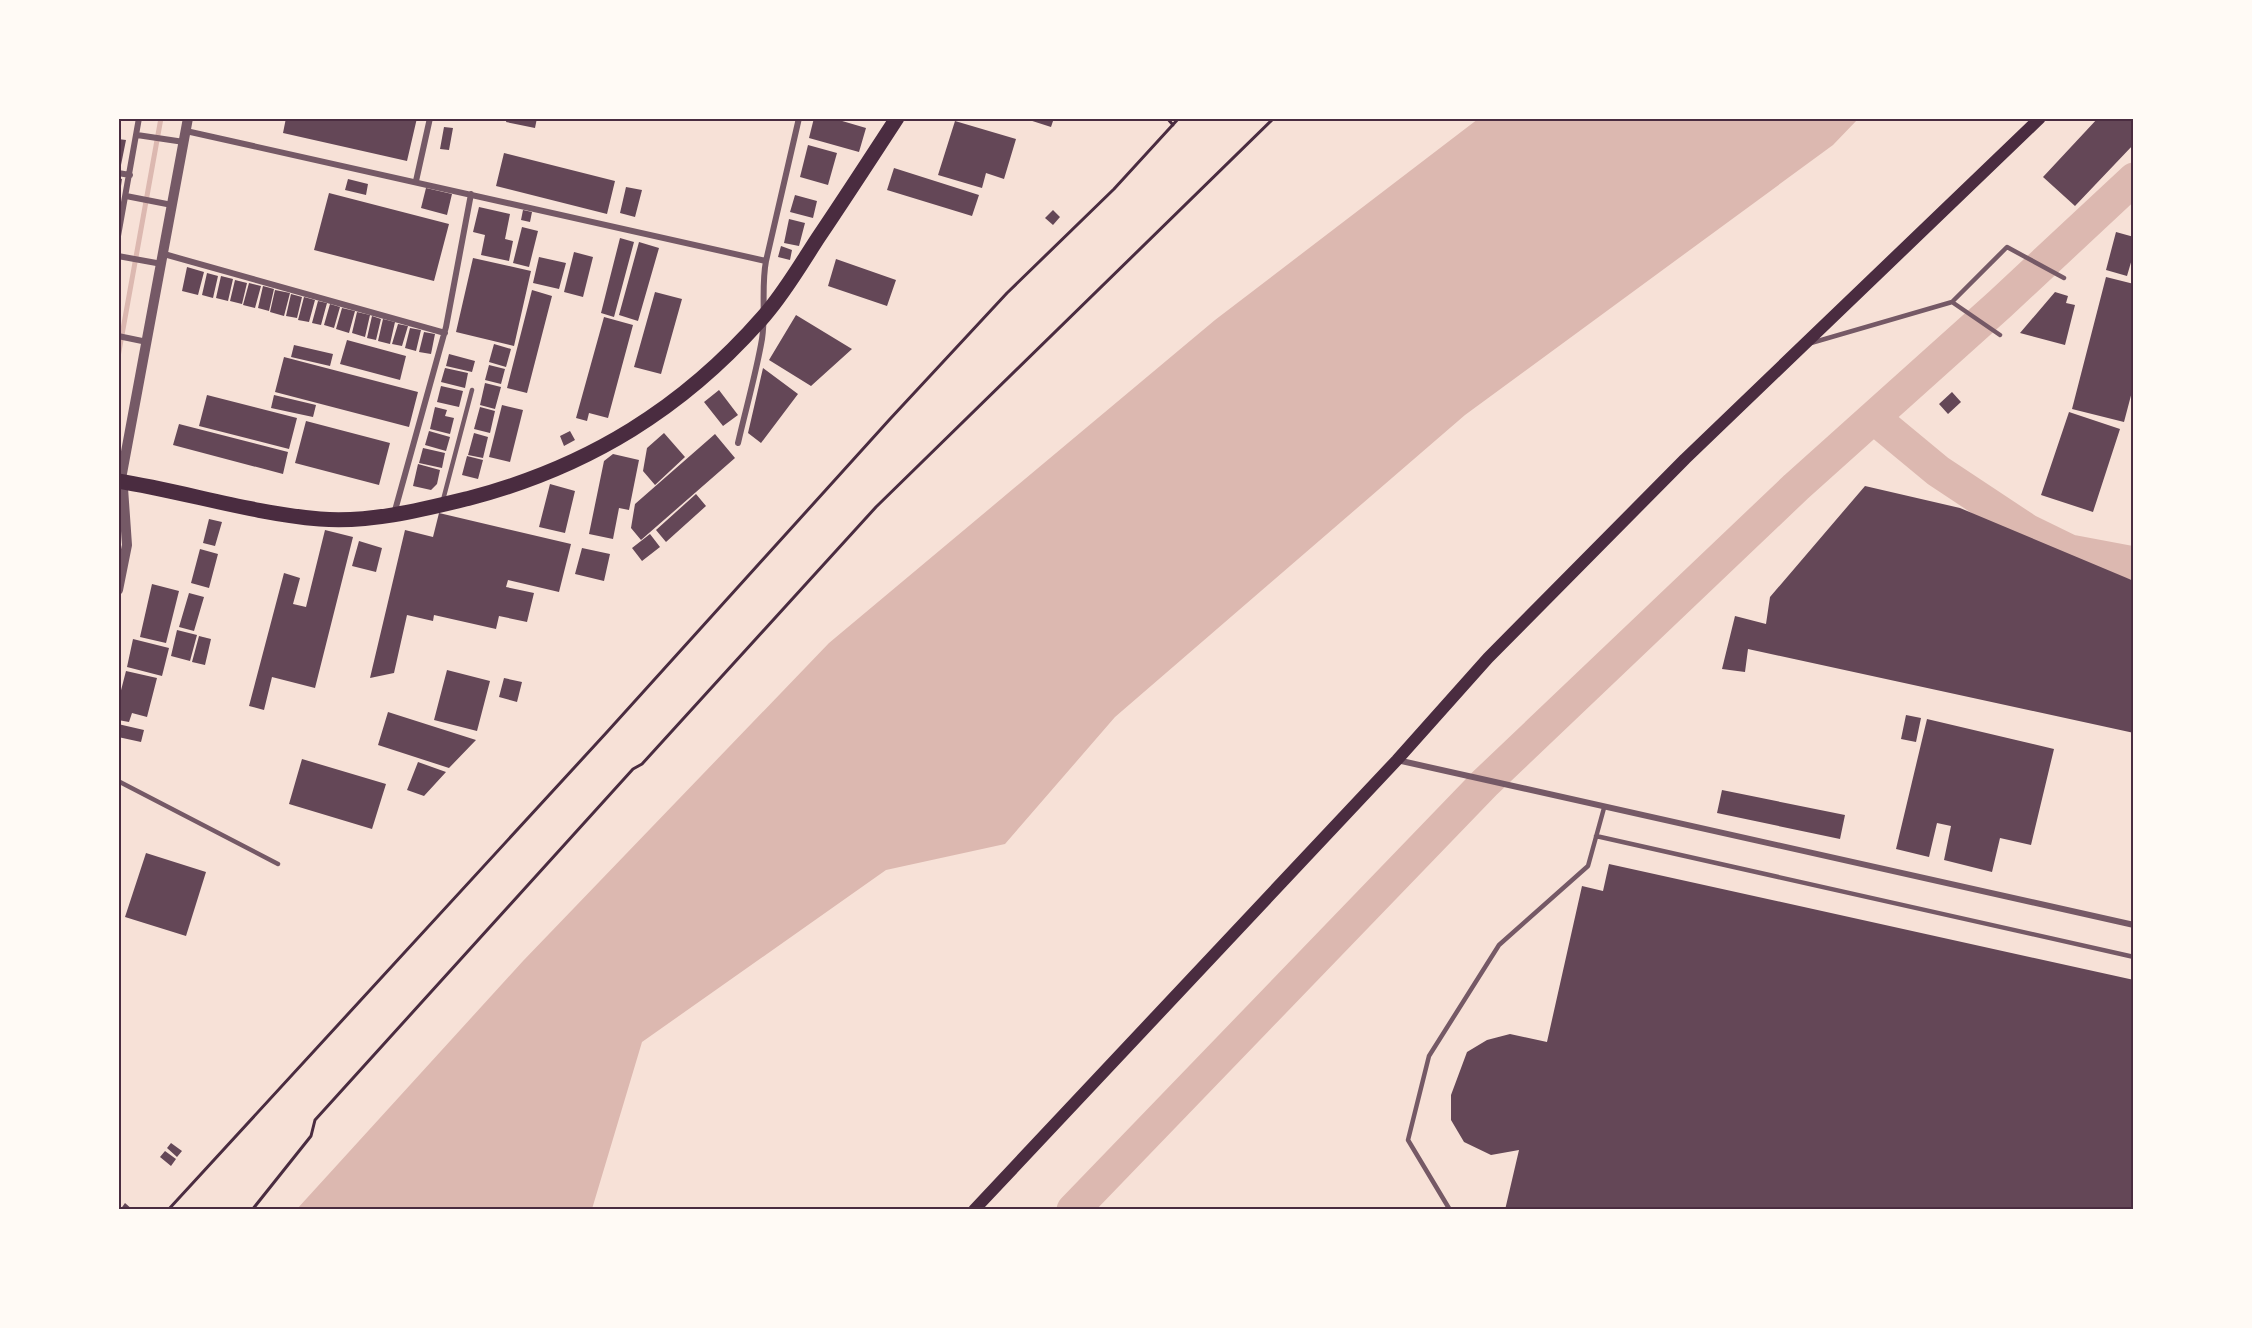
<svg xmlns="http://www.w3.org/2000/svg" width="2252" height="1328" viewBox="0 0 2252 1328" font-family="Inter,sans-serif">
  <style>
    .water { fill: #dcb8b0 }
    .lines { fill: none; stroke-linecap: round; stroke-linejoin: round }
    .stream { stroke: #dcb8b0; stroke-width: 5 }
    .river { stroke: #dcb8b0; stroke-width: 33 }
    .building { fill: #644757 }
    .path { stroke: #4a2c40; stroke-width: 3 }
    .service { stroke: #755966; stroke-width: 4.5 }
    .minor { stroke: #755966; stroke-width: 6 }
    .tertiary { stroke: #755966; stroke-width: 10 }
    .secondary { stroke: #4a2c40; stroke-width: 12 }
    .primary { stroke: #4a2c40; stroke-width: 15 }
    .neatline { fill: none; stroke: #4a2c40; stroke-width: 2 }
  </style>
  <rect width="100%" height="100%" fill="#f7e1d7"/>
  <path class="water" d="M1478 119H1858L1833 145 1465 415 1115 717 1005 844 886 870 642 1042 592 1209H297L523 961 829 643 1215 320Z"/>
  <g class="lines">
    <path class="stream" d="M118 357 161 118"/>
    <path class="river" d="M1874 418 1938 471 2027 530 2070 551 2134 563
      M1073 1210 1485 783 1796 487 2000 304 2134 179"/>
  </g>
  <path class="building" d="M286 118H417L407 161 283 133Z
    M507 118H537L535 128 506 122Z
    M814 118H832L866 128 859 152 809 138Z
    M1023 118H1054L1051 127Z
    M2098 118H2134V144L2075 206 2043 177Z
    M955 121 1016 139 1004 179 986 173 982 188 938 175Z
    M444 127 453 128 449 150 440 149Z
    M118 139 126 140 121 165H118Z
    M808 145 837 153 828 185 800 177Z
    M504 153 615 181 607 214 496 186Z
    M894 168 979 195 972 216 887 190Z
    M118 178 122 179 120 193H118Z
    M348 179 368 184 366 195 345 190Z
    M626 187 642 190 635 217 620 213Z
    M426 188 452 194 447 215 421 208Z
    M329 193 449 224 434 281 314 250Z
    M795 195 817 201 813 218 790 212Z
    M479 207 510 214 505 239 513 241 509 261 481 255 485 235 473 232Z
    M523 210 532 212 530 222 521 220Z
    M1053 210 1060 217 1053 225 1045 218Z
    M789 219 805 223 799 246 784 243Z
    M522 227 538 231 529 267 513 263Z
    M2116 232 2134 237V252L2127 276 2106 270Z
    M620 238 634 242 614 317 601 313Z
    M639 242 659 248 638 321 619 315Z
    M781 246 792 250 790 260 778 257Z
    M574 252 593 257 583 297 564 292Z
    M539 257 566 263 559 289 533 283Z
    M473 258 531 271 514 346 456 332Z
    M836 259 896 280 887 306 828 286Z
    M187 267 204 272 198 295 182 291Z
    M207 273 218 276 213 298 202 295Z
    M221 276 233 279 228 301 216 298Z
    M2106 277 2134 284V384L2124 422 2072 409Z
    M235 280 247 283 242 304 230 301Z
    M249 283 261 286 255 308 243 305Z
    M263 286 274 289 269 311 258 308Z
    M275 290 290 293 284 316 270 312Z
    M532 290 552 296 527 393 507 388Z
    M655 292 682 299 661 374 634 367Z
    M2055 292 2068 296 2066 303 2075 305 2065 345 2020 333Z
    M291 294 302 297 297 318 286 316Z
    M304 297 315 300 309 322 298 320Z
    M318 301 327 303 321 325 312 323Z
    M330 304 340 307 334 328 324 325Z
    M342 308 355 311 349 333 336 329Z
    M357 312 370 315 365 337 352 333Z
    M796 315 852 349 811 386 769 360Z
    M372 316 381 319 376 340 367 338Z
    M604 317 633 325 608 418 589 413 587 421 576 418Z
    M383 319 395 322 390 344 378 341Z
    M398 324 408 326 402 346 392 344Z
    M410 328 421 330 416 351 405 348Z
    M424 332 435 334 431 354 419 352Z
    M347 340 406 356 400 380 340 364Z
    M494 344 511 349 506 367 489 362Z
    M294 345 333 354 330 366 291 357Z
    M449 354 475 361 472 372 446 366Z
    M284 357 418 392 409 427 275 392Z
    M489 365 505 369 501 384 485 380Z
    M445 368 468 373 465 388 441 382Z
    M763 368 798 394 761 443 748 433Z
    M485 383 501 387 495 409 480 405Z
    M441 386 463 391 459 407 437 402Z
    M719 390 738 415 723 426 704 402Z
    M1952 392 1961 402 1948 414 1939 404Z
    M207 395 297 418 289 449 199 426Z
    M274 395 316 405 313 417 271 408Z
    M502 405 523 410 510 462 489 457Z
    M435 407 447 410 445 416 454 418 450 434 430 429Z
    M480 407 495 411 490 433 474 429Z
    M2069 412 2120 429 2093 512 2041 495Z
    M306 421 390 443 379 485 295 463Z
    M179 424 288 452 283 474 173 445Z
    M429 431 450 437 446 451 425 445Z
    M570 431 575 440 564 446 560 436Z
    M474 433 488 437 483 458 468 455Z
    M664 433 685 457 655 485 643 471 647 448Z
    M715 434 735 458 641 540 631 528 635 504Z
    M423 448 445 453 442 468 419 463Z
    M613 454 639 460 629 510 619 508 613 539 589 534 604 461Z
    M467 456 483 460 478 479 462 475Z
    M418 464 440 470 437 484 431 490 413 486Z
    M550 484 575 491 565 533 539 527Z
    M1865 486 1960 508 2134 581V733L1748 649 1745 672 1722 669 1735 616 1766 624 1770 597Z
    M696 494 706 506 666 542 656 530Z
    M439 513 571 544 559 592 508 580 506 587 534 593 527 622 499 616 496 629 434 615 433 621 407 615 394 673 370 678 405 530 433 537Z
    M209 519 222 522 215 546 203 543Z
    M325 530 353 537 315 688 272 677 264 710 249 706 284 573 300 578 293 604 306 607Z
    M650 534 660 547 642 561 632 548Z
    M359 541 382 548 376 572 352 566Z
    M582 548 610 554 604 581 575 574Z
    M200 549 218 554 209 588 191 583Z
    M152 584 179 591 166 643 140 637Z
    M189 593 204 597 194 631 179 627Z
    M177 630 197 635 190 661 171 656Z
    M199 636 211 639 205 665 192 662Z
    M133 639 169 648 162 676 127 667Z
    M447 670 490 681 477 731 434 720Z
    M126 671 157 678 147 717 132 713 129 722 118 720V702Z
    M504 678 522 682 517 702 499 697Z
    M388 712 476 740 449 768 378 745Z
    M1906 715 1921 718 1916 742 1901 739Z
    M1927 719 2054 749 2031 845 2000 838 1992 872 1944 860 1951 826 1937 823 1929 857 1896 849Z
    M118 724 144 730 141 742 118 737Z
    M302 759 386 784 372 829 289 804Z
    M418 762 446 772 424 796 407 790Z
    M1722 790 1845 815 1840 839 1717 813Z
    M146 853 206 872 186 936 125 917Z
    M1609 864 2134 980V1210H1505L1519 1150 1491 1155 1464 1142 1451 1120V1095L1467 1052 1487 1040 1510 1034 1547 1042 1582 886 1603 891Z
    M171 1143 182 1151 177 1157 167 1148Z
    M165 1151 176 1159 171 1166 160 1157Z
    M125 1203 133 1210H120Z"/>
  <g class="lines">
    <path class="path" d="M1167 118 1173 125
      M168 1210 607 732 890 419 1007 293 1114 189 1179 118
      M252 1210 311 1136 315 1120 633 769 642 764 876 507 1274 118"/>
    <path class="service" d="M1952 302 2000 335
      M1811 343 1952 302 2007 247 2064 278
      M443 500 472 390
      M118 781 278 864
      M1596 836 2134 957
      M1450 1210 1408 1140 1429 1056 1499 945 1588 866 1604 808"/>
    <path class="minor" d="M186 131 766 261
      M137 135 184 142
      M118 173 130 175
      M416 181 430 118
      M126 196 172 205
      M118 236 139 118
      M164 254 445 333
      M118 256 162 264
      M118 336 147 342
      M738 443C746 408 756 374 762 339 766 313 761 287 766 261L799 118
      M394 514 446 327 471 194
      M1397 760 2134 925"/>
    <path class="tertiary" d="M118 495 188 118
      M118 590 127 545 123 488"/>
    <path class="secondary" d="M974 1210 1397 760 1488 658 1685 459 2040 118"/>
    <path class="primary" d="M118 481C186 492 251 513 320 519 370 523 421 510 470 498 588 467 684 408 764 316 785 292 801 264 818 238 845 198 871 158 897 118"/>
  </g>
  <rect width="2252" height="1328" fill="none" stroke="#fffaf5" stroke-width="240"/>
  <rect x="120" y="120" width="2012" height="1088" class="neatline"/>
</svg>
